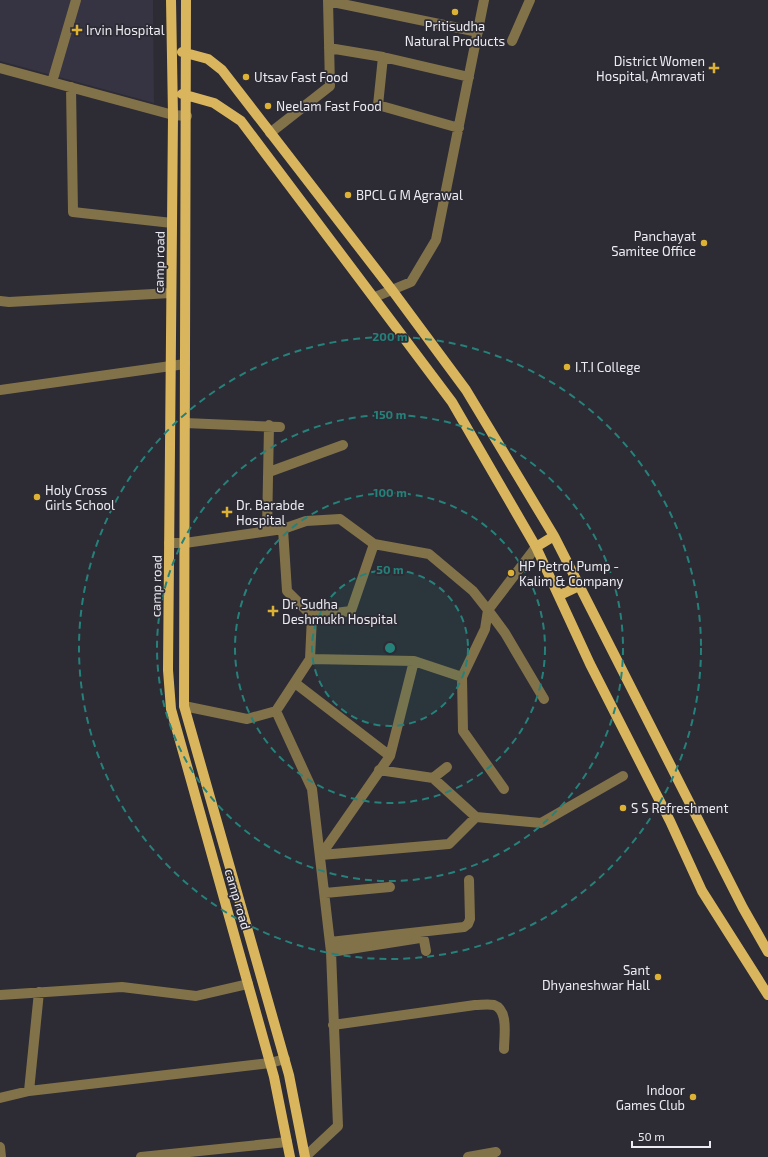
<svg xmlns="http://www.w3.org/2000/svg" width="768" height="1157" viewBox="0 0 768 1157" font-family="'Exo 2',sans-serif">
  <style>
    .built { fill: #363342 }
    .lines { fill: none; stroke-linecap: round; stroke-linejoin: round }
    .minor { stroke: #827249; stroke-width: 10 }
    .major { stroke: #d9b65d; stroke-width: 10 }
    .ring { fill: none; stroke: #25827b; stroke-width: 2; stroke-dasharray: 7 5 }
    .poi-dot { fill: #ddb133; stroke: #2d2b34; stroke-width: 1.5 }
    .labels { text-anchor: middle; stroke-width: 3.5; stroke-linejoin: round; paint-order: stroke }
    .poi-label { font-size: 13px; fill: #ecebf2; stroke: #2d2b34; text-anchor: start }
    .street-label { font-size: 13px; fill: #ecebf2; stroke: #2d2b34 }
    .centre { fill: #25827b; stroke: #2d2b34; stroke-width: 2 }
    .ring-label { font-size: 12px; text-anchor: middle; font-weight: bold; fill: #25827b; stroke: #2d2b34; stroke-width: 3.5; stroke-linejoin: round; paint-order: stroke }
  </style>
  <rect width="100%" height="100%" fill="#2d2b34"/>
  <path class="built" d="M0 0H153L154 103 0 61Z"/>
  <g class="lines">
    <path class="minor" d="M328 1 478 32
      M512 41 530 0
      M329 48 383 57 469 77
      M383 57 378 105 459 128
      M0 68 173 115 187 116
      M52 82 76 0
      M71 87 73 212 172 223
      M270 133 330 86 328 0
      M375 297 411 282 436 240 484 0
      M0 301 9 302 171 293
      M0 390 185 364
      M185 423 280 427
      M269 472 343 445
      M283 529 287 591 312 616 351 611 374 544
      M267 531 269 425
      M169 543H185L283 529 306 521 340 519 374 544 429 554 473 591 488 610 485 629 462 677 463 731 504 789
      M536 547 488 610 505 633 544 699
      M310 659 414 661 462 677
      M295 683 390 756
      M184 706 247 719 276 711 310 659 312 616
      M276 711 312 789 331 952 338 1126 305 1157
      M379 770 433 778 476 817 541 823 623 776
      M433 778 447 767
      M321 855 390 756 414 661
      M321 855 449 844 476 817
      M325 893 390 887
      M330 942 464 927 468 924 470 919 469 880
      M331 952 420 938 424 940 426 951
      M0 995 122 987 196 996 248 984
      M333 1025 475 1005C481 1005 488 1004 494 1005 509 1010 504 1037 504 1049
      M29 1091 39 992
      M0 1098 29 1091 270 1063 285 1059
      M0 1147 1 1157
      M141 1157 287 1142
      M468 1157 496 1152"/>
    <path class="major" d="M171 0 173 115 168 670 171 709 274 1077 290 1157
      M186 0 184 706 289 1075 305 1157
      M182 52 208 59 222 70 392 290 466 390 554 536 743 908 768 952
      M182 94 214 103 241 121 452 402 536 547 590 664 670 821 702 891 768 995
      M536 547 554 536
      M560 595 579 586"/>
  </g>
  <circle cx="390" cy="648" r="78" fill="#25827b" fill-opacity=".12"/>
  <g class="ring">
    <circle cx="390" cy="648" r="78"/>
    <circle cx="390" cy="648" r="155"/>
    <circle cx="390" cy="648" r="233"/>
    <circle cx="390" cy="648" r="311"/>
  </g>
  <g class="poi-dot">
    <circle cx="455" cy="12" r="4"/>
    <path d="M75 24h4v4h4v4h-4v4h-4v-4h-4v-4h4z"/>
    <path d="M712 62h4v4h4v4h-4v4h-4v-4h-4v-4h4z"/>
    <circle cx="246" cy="77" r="4"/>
    <circle cx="268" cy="106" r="4"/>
    <circle cx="348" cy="195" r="4"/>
    <circle cx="704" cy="243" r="4"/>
    <circle cx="567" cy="367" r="4"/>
    <circle cx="37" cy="497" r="4"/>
    <path d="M225 506h4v4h4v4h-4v4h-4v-4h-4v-4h4z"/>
    <circle cx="511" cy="573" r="4"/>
    <path d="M271 605h4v4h4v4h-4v4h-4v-4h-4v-4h4z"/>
    <circle cx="623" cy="808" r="4"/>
    <circle cx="658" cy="977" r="4"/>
    <circle cx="693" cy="1097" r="4"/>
  </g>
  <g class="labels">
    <g class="poi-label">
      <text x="455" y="31" text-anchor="middle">Pritisudha<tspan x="455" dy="15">Natural Products</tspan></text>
      <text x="86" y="35">Irvin Hospital</text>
      <text x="705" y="66" text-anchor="end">District Women<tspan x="705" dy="15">Hospital, Amravati</tspan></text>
      <text x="254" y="82">Utsav Fast Food</text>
      <text x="276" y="111">Neelam Fast Food</text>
      <text x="356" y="200">BPCL G M Agrawal</text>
      <text x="696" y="241" text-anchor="end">Panchayat<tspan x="696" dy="15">Samitee Office</tspan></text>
      <text x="575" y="372">I.T.I College</text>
      <text x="45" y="495">Holy Cross<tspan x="45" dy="15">Girls School</tspan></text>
      <text x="236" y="510">Dr. Barabde<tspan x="236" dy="15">Hospital</tspan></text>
      <text x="519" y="571">HP Petrol Pump -<tspan x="519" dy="15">Kalim &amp; Company</tspan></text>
      <text x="282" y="609">Dr. Sudha<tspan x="282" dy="15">Deshmukh Hospital</tspan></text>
      <text x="631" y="813">S S Refreshment</text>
      <text x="650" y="975" text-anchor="end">Sant<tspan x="650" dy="15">Dhyaneshwar Hall</tspan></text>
      <text x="685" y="1095" text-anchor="end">Indoor<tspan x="685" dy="15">Games Club</tspan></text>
    </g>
    <g class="street-label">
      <text transform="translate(159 262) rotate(-89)" y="5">camp road</text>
      <text transform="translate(156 586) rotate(-89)" y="5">camp road</text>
      <text transform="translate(238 899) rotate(74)" y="5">camp road</text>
    </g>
  </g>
  <circle cx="390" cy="648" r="6" class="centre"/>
  <g class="ring-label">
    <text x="390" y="341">200 m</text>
    <text x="390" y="419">150 m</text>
    <text x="390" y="497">100 m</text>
    <text x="390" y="574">50 m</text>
  </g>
  <path d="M632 1141v6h78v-6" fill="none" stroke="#ecebf2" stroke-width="2"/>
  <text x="638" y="1141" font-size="12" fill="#ecebf2" stroke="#2d2b34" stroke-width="3" paint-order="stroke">50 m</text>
</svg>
